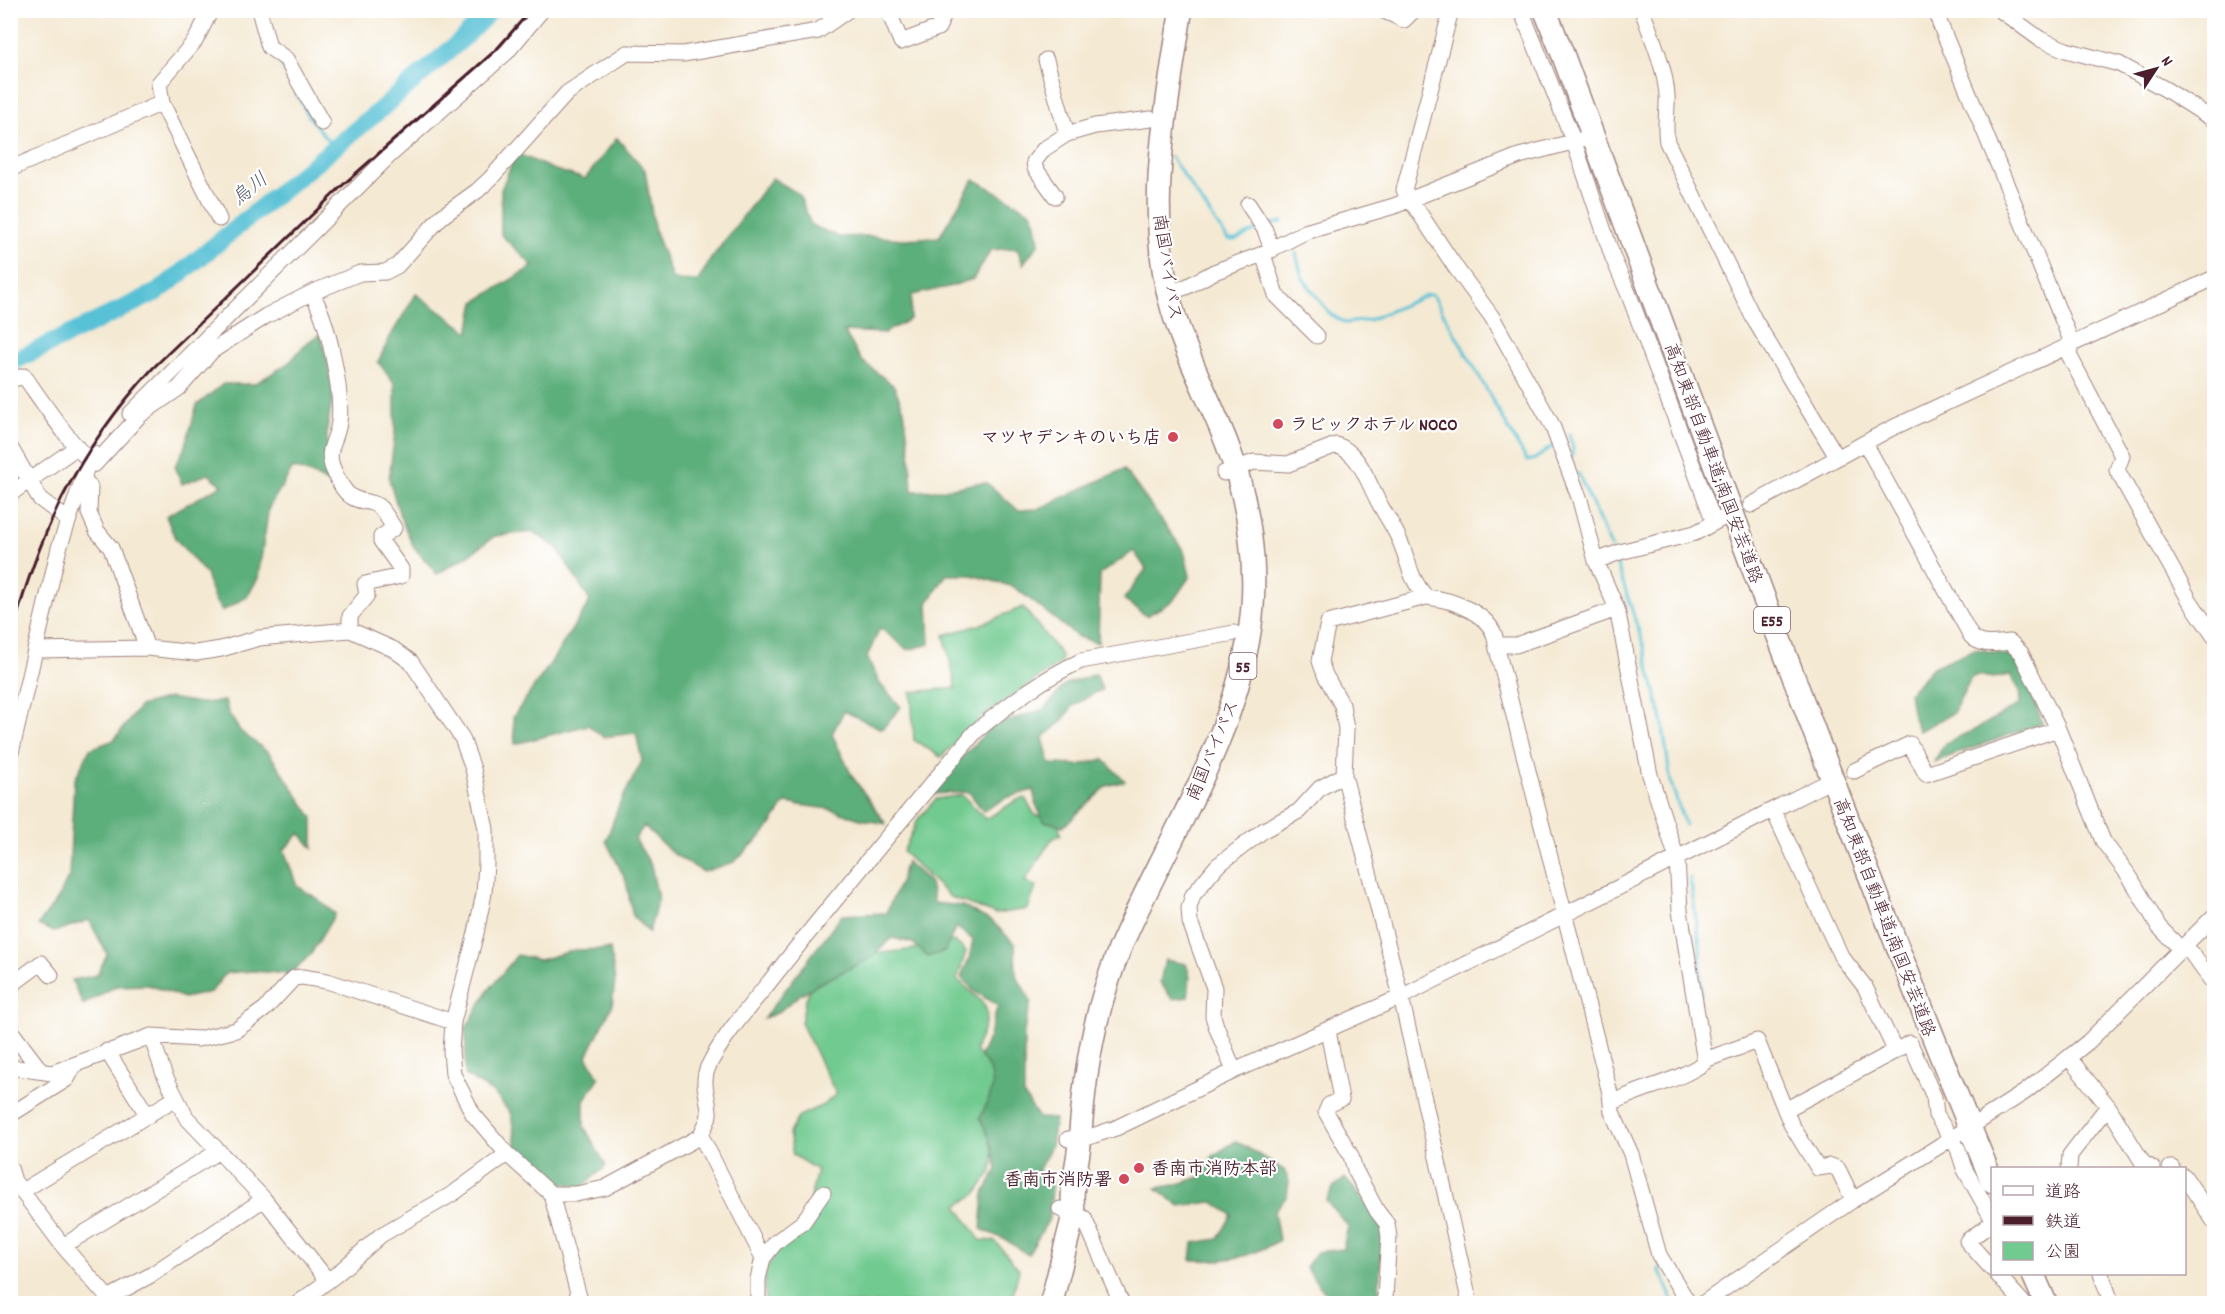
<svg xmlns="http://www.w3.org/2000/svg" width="2225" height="1314" viewBox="0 0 2225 1314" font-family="Dekko,'Klee One',sans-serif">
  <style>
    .green { fill: #71ca90; stroke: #5e745e; stroke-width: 1.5 }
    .forest { fill: #5cae7a; stroke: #536652; stroke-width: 1.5 }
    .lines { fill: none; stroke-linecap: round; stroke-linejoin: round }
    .stream { stroke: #59c1d5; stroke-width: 3 }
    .river { stroke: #59c1d5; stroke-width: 18 }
    .minor-casing { stroke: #9f847f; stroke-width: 17 }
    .highway-casing { stroke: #9f847f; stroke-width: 25 }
    .minor { stroke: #fff; stroke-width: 15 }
    .highway { stroke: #fff; stroke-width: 22 }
    .rail { stroke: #4a1f2b; stroke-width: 3 }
    .poi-dot { fill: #d1495b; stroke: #fff; stroke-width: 2 }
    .labels { text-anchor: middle; stroke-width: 4.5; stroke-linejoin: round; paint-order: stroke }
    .shield { fill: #fff; stroke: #80626b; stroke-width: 1.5 }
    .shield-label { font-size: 16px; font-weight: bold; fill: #4a1f2b }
    .street-label { font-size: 18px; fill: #4a1f2b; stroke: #fff }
    .poi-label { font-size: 18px; font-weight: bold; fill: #4a1f2b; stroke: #fff; text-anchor: start }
    .water-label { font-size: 20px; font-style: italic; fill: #4f5866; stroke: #fff }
  </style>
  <rect width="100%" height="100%" fill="#fff"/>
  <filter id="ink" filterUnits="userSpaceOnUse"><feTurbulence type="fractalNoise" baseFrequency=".0167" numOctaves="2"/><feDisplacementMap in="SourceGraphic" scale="12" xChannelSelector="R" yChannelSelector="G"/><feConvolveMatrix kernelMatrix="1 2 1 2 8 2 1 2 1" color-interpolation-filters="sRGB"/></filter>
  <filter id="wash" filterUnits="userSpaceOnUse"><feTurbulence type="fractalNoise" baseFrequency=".008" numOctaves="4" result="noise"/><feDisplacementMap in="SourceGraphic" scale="24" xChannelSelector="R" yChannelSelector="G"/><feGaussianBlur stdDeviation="1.35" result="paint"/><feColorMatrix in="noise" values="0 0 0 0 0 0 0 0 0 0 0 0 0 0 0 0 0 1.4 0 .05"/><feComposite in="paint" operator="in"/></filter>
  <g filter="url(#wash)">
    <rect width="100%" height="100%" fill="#f4e9d3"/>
    <path class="green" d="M1023 607 1061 655V662L982 717 941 757 914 740 911 692 956 688 944 635 979 625Z
      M962 795 986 819 1017 800 1025 798 1035 815 1058 820 1061 834 1051 840 1025 881 1036 887 1028 909 995 914 950 897 903 852 918 819 936 799Z
      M954 941 966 951 957 979C993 1012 993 1005 975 1051L995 1071 996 1097 992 1171 976 1194 957 1206 980 1240 995 1241 1019 1270 1011 1303 765 1304V1274L768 1265 781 1246 803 1229 817 1170 793 1155 789 1133 799 1116 823 1105 836 1094 801 1023 805 1002 812 982 845 957 908 950Z"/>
    <path class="forest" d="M617 138 645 170 655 232 673 280 698 281 711 259 772 178 799 194 811 225 839 237 869 236 903 239 939 237 974 179 1031 212 1036 223 1039 243 1023 264 1017 248 991 250 973 279 948 287 912 295 910 319 884 333 844 331 861 360 894 386 904 410 910 452 912 491 943 490 977 483H987L1018 510 1038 509 1124 469 1184 551 1190 576 1173 601 1146 616 1124 599 1146 569 1134 551 1100 574 1098 643 1078 637 1014 587 972 575H946L928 603 930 644 908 650 880 628 867 657 880 684 901 707 882 729 844 711 832 734 852 776 886 824 860 819 829 809 785 803 766 832 734 862 703 872 672 853 644 826 635 839 651 865 658 899 649 932 633 917 626 881 606 841 619 805 642 761 636 733 603 737 588 725 515 744 513 717 548 667 590 601 558 549 533 532 495 536 469 555 437 574 413 546 400 516 389 479 395 433V384L378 362 391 335 416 294 469 332 475 302 533 266 501 235V190L516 153 552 169 585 179Z
      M320 334 328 363 333 397 327 429 329 484 311 474 293 468 269 507 258 578 247 597 222 611 214 599 206 574 175 538 166 516 222 485 208 474 182 484 175 466 185 447 197 405 223 384H254L268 376 290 362 305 344Z
      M1975 649C1986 651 2008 652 2016 661 2024 671 2038 710 2042 723L1934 762 1945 743 1976 729 2020 704 2019 689 2010 675 1993 678 1977 675 1971 678 1953 713 1919 731 1913 718 1909 693 1933 667Z
      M1096 674 1102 690 1094 693 1073 706 1062 721 1043 738 1050 764 1080 765 1103 759 1125 781 1107 786 1064 826 1044 821 1037 807 1033 790 1006 798 983 811 969 792 933 794 946 774 991 727 1046 708 1064 685Z
      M169 698 200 703 225 701 228 712 240 731 269 753 313 818V848L300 833 284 850 297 886 318 899 335 914 311 954 290 974 253 971 226 973 211 992 184 998 149 985 116 986 83 1005 72 980 97 975 107 954 89 920 54 932 38 925 57 900 69 876 74 781 90 749 114 740 140 706Z
      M906 861 930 883 934 903 963 906 993 922 1015 944 1016 975 1031 1001 1024 1031V1096L1039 1118 1055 1119 1051 1146 1038 1171 1053 1182 1049 1219 1028 1255 1006 1240 981 1229 984 1193 997 1169 989 1138 980 1118C992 1092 1001 1080 980 1056L988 1039 998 1005 975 992 961 977 969 959 973 940 956 927 945 951 928 957 913 943 892 938 871 958 820 983 801 994 777 1013 764 1018 842 915 886 913 900 882Z
      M610 949 615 980 612 1006 587 1056 599 1078 584 1100V1126L606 1166 582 1187 553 1181 517 1152 511 1114 494 1093 465 1075 466 1028 488 991 517 955 540 960 574 950Z
      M1165 960 1186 964 1190 977 1188 997 1172 999 1160 982Z
      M1236 1141 1284 1170 1289 1181 1287 1196 1274 1212 1279 1240C1251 1258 1224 1262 1191 1260L1193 1243 1218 1239 1232 1215 1213 1202 1179 1206 1156 1188 1175 1185 1200 1177 1213 1156Z
      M1345 1178 1372 1210 1383 1230 1378 1303C1334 1303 1331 1304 1306 1267L1317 1252 1343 1249 1348 1226 1326 1201 1333 1188Z"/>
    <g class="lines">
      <path class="stream" d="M281 64 309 117 334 148
        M1171 157 1228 240H1236L1259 229
        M1268 225 1282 222
        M1296 253 1302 277 1330 314 1345 323 1369 320 1427 295H1433L1527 461 1535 459 1554 445
        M1569 434 1573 448 1571 459
        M1578 473 1612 549
        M1615 558 1644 647 1662 720 1671 783 1685 825
        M1690 878 1700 946 1701 995
        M1708 1037 1710 1051
        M1659 1269 1674 1304"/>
      <path class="river" d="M10 363 159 291 374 115 466 36 491 10"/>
    </g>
  </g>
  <g filter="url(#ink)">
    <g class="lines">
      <g class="minor-casing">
        <path id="minor" d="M211 10 195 41 159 83 162 103 219 219
          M259 10 269 47 286 59 322 123
          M888 10 901 42 938 28 946 10
          M1382 10 1404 20 1414 10
          M1451 10 1404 190 1456 268 1492 317 1552 425 1580 500 1596 561 1617 609 1650 775 1677 859 1680 911 1705 1062C1678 1082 1642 1087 1612 1103
          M1521 10 1574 142 1613 258 1629 295 1714 522
          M1642 10C1652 38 1665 67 1667 95 1668 111 1664 126 1667 142L1754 319 1837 457
          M1937 10 1940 24 2072 343 2069 355 2122 456 2117 470 2190 601 2214 636
          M2000 10 2040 39 2066 50 2119 64 2165 89 2214 120
          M1046 60 1067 134 1095 126 1151 119
          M10 169 162 103
          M1055 196 1035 168 1034 162 1044 149 1067 134
          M1248 204 1265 230 1272 250
          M1263 254 1276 295 1317 336
          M311 293C328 317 343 393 339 422 337 440 326 449 332 466 336 476 342 491 352 497 359 502 371 501 378 506 384 510 390 522 394 528L381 537V541L401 569V576L365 584 367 595 350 616V630
          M1168 293 1186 287 1214 272 1260 255 1305 232 1394 206 1519 156 1580 140
          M10 380 24 376C38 395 77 455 95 464L140 415 179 388 212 351 266 316 311 293 360 273 385 272 397 266 441 217 477 191 490 179 567 93 627 53 683 54 818 31 848 10
          M130 414 391 154 507 52 542 10
          M1865 443 1971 636C1981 647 1996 643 2010 642L2021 653 2058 729 2103 841 2130 877 2159 927 2182 950
          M10 447 40 499 68 520
          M1224 473 1254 462 1288 464 1336 445C1359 452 1367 480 1377 499 1384 513 1393 525 1399 539 1410 563 1408 576 1426 597
          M83 478 90 487 89 513 97 531 111 548 147 648
          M10 494 77 447
          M1751 505 1890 429 2214 278
          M1596 561 1620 552 1695 533 1721 519
          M1496 645H1516L1617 609
          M35 650 147 648 196 653 221 649 259 638 350 630 393 649 411 662 462 738 473 769 486 829V864L484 893 476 933 453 1022 451 1051 453 1074 473 1114 507 1154 551 1194 581 1304
          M10 757 59 548 89 461 94 454
          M1854 771 1910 744 1926 774 2058 729
          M1773 810 1841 956 1865 987 1895 1050
          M2186 946 2214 984
          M10 986 41 963 51 975
          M10 1030 41 1071
          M1328 1031 1341 1099 1329 1105 1326 1112 1351 1156 1355 1170 1377 1211 1387 1224 1389 1237 1385 1297 1383 1304
          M151 1036 164 1074 186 1117 264 1199 328 1281
          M107 1051 148 1116
          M2069 1058 2108 1106 2143 1163 2152 1168
          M1705 1060 1757 1041 1791 1124 1818 1168 1831 1166 1838 1169 1853 1200
          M10 1067 52 1073 151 1036 198 1039 224 1033 236 1030 265 1009 294 978 302 977 327 981 453 1022
          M1234 1071 1216 1026 1213 1016 1214 988 1190 922 1189 908 1193 895 1217 866 1264 830 1299 811 1320 788 1344 775
          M1785 1110 1910 1043 1934 1097 1936 1115 1958 1149 1964 1168 1992 1218
          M10 1115 67 1079 74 1066
          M1978 1122 2025 1092 2088 1042 2214 916
          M1068 1139 1080 1140 1116 1128 1234 1071 1401 997 1824 784
          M10 1168 14 1181 63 1246 108 1298V1304
          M2069 1168 2070 1155 2108 1106
          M2170 1168H2172
          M2184 1176 2214 1221
          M22 1191 176 1098
          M551 1194H576L605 1188 701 1136
          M1060 1209 1084 1218 1122 1304
          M1992 1223 1967 1241 1992 1269
          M63 1246 219 1151
          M763 1258 701 1136C703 1127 710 1121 709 1111 708 1095 701 1083 708 1067 725 1032 755 1001 778 971 842 890 909 811 975 732 1008 705 1043 678 1081 661L1234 633
          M1997 1274 2024 1304
          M2101 1274 2112 1304
          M108 1298 151 1275 264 1199
          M297 1304 337 1274 381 1235 454 1193 507 1154
          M758 1304V1279L763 1258 776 1242 803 1222 823 1193
          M1470 1304 1401 997 1344 775 1346 729 1342 705 1325 675 1320 661 1328 623 1426 597C1452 599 1496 615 1496 645L1610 1093 1612 1112 1631 1154 1659 1255 1689 1304
          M1702 1304 1853 1200 1960 1133"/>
      </g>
      <g class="highway-casing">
        <path id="highway" d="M1545 10 1563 55C1703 432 1838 810 1992 1181
          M2033 1274 2046 1304
          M1051 1304 1074 1213C1069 1188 1079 1162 1080 1138 1085 1070 1094 1012 1120 948 1165 843 1233 744 1250 629 1259 568 1249 501 1227 444 1208 395 1182 349 1169 297 1146 201 1167 106 1181 10"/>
      </g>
      <use href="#minor" class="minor"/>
      <use href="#highway" class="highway"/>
      <path class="rail" d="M10 642C38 533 77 451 153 368L344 184 496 50 531 10"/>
    </g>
  </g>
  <g class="poi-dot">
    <circle cx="1278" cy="424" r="6"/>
    <circle cx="1173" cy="437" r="6"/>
    <circle cx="1139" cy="1168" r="6"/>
    <circle cx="1124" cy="1179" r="6"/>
  </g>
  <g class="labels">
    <g class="shield">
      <rect x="1754" y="607" width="36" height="26" rx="4.5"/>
      <rect x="1229.5" y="653" width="27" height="26" rx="4.5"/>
    </g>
    <g class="shield-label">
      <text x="1772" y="626">E55</text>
      <text x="1243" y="672">55</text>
    </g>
    <g class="street-label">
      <text transform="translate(1168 267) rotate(81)" y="6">南国バイパス</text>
      <text transform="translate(1714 463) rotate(70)" y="6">高知東部自動車道;南国安芸道路</text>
      <text transform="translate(1212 750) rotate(-67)" y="6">南国バイパス</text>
      <text transform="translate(1885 917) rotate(69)" y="6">高知東部自動車道;南国安芸道路</text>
    </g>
    <g class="poi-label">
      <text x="1290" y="430">ラビックホテル NOCO</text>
      <text x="1161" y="443" text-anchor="end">マツヤデンキのいち店</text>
      <text x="1151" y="1174">香南市消防本部</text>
      <text x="1112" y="1185" text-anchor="end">香南市消防署</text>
    </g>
    <g class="water-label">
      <text transform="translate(249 188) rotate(-39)" y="7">烏川</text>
    </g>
  </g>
  <rect width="2225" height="1314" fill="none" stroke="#fff" stroke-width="36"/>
  <rect x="1991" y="1167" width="195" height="108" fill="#ffffff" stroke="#b7a5aa" stroke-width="1.5"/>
  <rect x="2003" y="1186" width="30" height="9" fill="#ffffff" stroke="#b7a5aa" stroke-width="1.5"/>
  <text x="2045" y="1197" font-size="18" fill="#4a1f2b">道路</text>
  <rect x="2003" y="1216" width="30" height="9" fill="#4a1f2b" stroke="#b7a5aa" stroke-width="1.5"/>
  <text x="2045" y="1227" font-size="18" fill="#4a1f2b">鉄道</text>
  <rect x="2003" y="1242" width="30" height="18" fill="#71ca90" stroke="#b7a5aa" stroke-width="1.5"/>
  <text x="2045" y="1257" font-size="18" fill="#4a1f2b">公園</text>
  <g transform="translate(2156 69) rotate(54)" stroke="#ffffff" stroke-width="4.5" paint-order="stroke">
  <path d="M0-4.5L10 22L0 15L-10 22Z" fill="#4a1f2b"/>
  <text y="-9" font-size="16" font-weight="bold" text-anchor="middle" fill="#4a1f2b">N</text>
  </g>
</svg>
